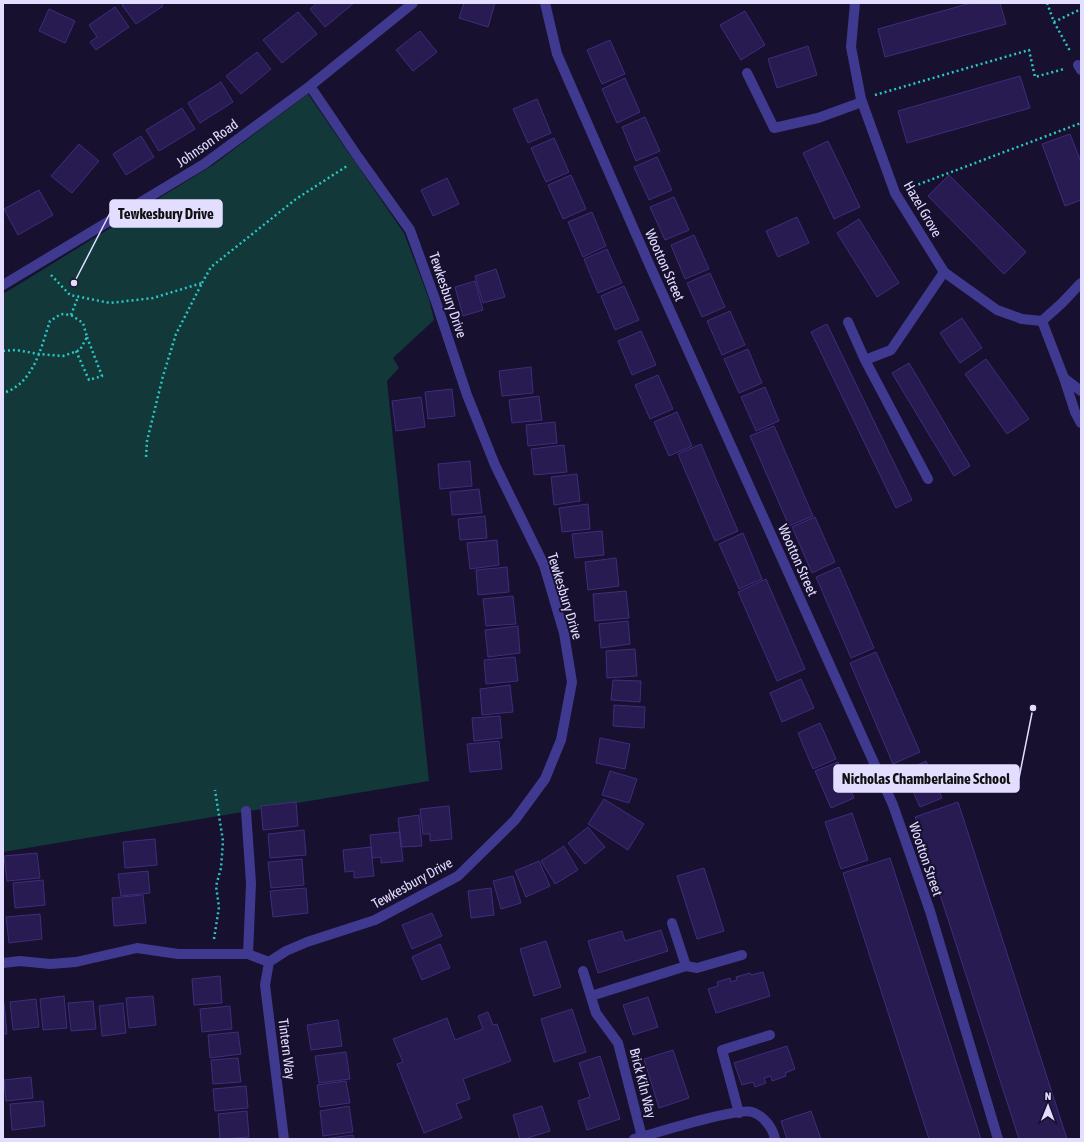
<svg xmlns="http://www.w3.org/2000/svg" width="1084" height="1142" viewBox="0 0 1084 1142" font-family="'Asap Condensed',sans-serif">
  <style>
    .green { fill: #133839 }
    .building { fill: #281b51; stroke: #402c7e }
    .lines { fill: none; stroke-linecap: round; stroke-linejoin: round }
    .path { stroke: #29c7c5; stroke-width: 2.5; stroke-dasharray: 2 3; stroke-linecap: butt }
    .lane { stroke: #403990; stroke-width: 10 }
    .street { stroke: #403990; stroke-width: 10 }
    .labels { text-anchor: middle; stroke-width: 4; stroke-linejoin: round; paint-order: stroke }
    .street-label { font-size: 14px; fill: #e3deff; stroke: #17102e }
    .leader { fill: none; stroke: #e3deff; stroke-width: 1.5 }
    .callout-dot { fill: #e3deff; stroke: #17102e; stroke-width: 1.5 }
    .callout { fill: #e3deff; stroke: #e3deff; stroke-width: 1.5 }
    .callout-label { font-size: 15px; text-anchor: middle; font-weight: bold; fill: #111 }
  </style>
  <rect width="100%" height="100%" fill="#17102e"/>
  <path class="green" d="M308 94 404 233 429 299 434 320 393 358 399 368 387 381 429 781 3 852V294L213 165Z"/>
  <path class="building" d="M125 3H161L163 6 136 24 122 5Z
    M317 3H354L325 27 310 9Z
    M464 3H495L488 27 459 18Z
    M971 3H1000L1006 24 885 57 878 29Z
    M115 7 129 27 96 50 90 42 97 37 89 25Z
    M49 9 75 21 65 43 39 31Z
    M745 11 765 45 741 60 720 25Z
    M298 12 317 34 282 63 263 40Z
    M420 31 437 52 413 71 396 50Z
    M610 40 625 74 602 84 587 50Z
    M808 46 817 75 777 88 768 59Z
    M257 52 271 69 241 94 226 76Z
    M1020 76 1030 108 907 143 898 111Z
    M625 78 640 112 617 123 602 89Z
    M221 82 233 102 200 123 188 103Z
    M537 99 551 133 528 143 513 109Z
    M182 108 195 129 159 151 146 130Z
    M645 117 660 151 636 161 622 127Z
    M1070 134 1081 162V200L1065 206 1042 144Z
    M141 136 154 157 126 175 113 154Z
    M554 138 569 172 546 182 531 148Z
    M828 141 860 207 834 219 803 153Z
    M79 144 99 161 72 193 51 176Z
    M657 157 672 190 649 200 634 167Z
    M571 175 586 209 563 219 548 185Z
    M949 175 1026 252 1004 274 928 196Z
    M447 178 459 204 433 216 421 190Z
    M39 190 53 215 18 235 4 209Z
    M674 197 689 230 665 240 650 207Z
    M592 212 606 246 583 257 568 222Z
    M797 217 809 243 778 257 766 231Z
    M859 219 899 283 877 297 837 233Z
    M694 235 709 269 685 279 671 245Z
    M607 249 622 283 598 293 584 259Z
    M496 269 505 297 483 303 475 276Z
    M710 273 725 307 702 317 687 283Z
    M475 281 483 310 463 316 455 287Z
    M624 286 639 320 615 330 601 296Z
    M730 311 745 345 722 355 707 321Z
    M962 318 982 348 960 363 940 333Z
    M827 324 912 500 896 508 811 332Z
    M641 331 656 365 632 375 618 341Z
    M748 349 762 383 739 393 724 359Z
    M986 359 1029 419 1007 434 965 374Z
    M909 363 970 466 954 476 892 373Z
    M531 367 533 393 502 396 499 371Z
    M658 375 673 409 650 419 635 385Z
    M765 387 779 421 756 431 741 397Z
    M452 389 455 416 428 419 425 392Z
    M539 396 542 420 512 423 509 400Z
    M421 397 425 427 396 431 392 401Z
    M677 412 692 446 669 456 654 422Z
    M555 422 557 443 528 446 526 425Z
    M774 426 813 516 789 526 750 436Z
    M701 444 738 531 715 541 678 454Z
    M564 445 567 472 534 475 531 449Z
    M470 461 472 486 440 489 438 464Z
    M577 474 580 501 554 505 551 477Z
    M479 489 482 513 452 515 450 492Z
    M588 504 590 529 562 532 559 508Z
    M485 516 487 538 460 540 458 519Z
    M815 517 835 562 812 573 792 527Z
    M602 531 604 555 575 558 572 534Z
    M743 533 762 579 739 589 719 544Z
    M497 540 499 565 470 569 467 543Z
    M616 558 619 586 588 590 585 562Z
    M507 567 509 592 478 595 476 570Z
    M839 567 874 648 851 658 816 577Z
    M766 579 805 669 777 681 738 592Z
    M626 591 629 618 595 621 593 594Z
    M513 596 516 624 486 626 483 599Z
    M628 621 630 644 601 648 599 624Z
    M518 626 520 653 488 657 485 630Z
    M635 649 637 676 607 678 606 651Z
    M876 652 920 752 893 764 850 663Z
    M515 657 518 681 486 684 484 660Z
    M801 679 814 708 782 722 770 693Z
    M613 680 641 681 640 702 611 700Z
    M510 685 513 712 482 715 480 689Z
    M614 705 645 707 644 728 613 726Z
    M500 716 502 738 474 741 472 718Z
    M820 723 836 759 813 769 798 733Z
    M600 738 630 744 625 769 596 763Z
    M499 741 502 769 470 772 467 744Z
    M926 761 942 798 920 807 904 771Z
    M838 762 854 798 831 808 815 771Z
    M610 771 637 779 629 803 602 795Z
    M604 799 644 824 628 850 588 824Z
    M296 802 298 826 263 830 261 806Z
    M958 802 1067 1139H1019L915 817Z
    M449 806 452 839 430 841V834H423L420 809Z
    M852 813 868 860 841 869 825 822Z
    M419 815 422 846 401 847 398 818Z
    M588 827 605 847 585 864 568 843Z
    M304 830 306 855 270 858 268 834Z
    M400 832 403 861 381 863V857L372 858 370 835Z
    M155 839 157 865 125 868 123 842Z
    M564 846 578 870 555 884 541 861Z
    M371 847 374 876 354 878V871L345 872 343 850Z
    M37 853 40 878 7 881 4 856Z
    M890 858 981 1139H929L843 873Z
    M302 859 304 885 271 888 268 862Z
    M539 861 550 886 526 897 515 871Z
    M704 868 724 931 697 939 677 876Z
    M148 871 150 893 121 896 118 874Z
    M513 876 521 903 501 909 493 881Z
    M43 880 45 905 15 908 13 883Z
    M306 888 308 913 273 917 270 891Z
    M491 888 494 915 471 918 468 891Z
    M143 895 146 923 114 926 112 898Z
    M432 913 442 936 412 949 402 925Z
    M40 914 42 939 9 943 6 917Z
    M661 930 668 951 598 973 588 941 622 931 625 941Z
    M546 941 561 987 534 996 520 949Z
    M440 944 450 968 422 980 412 957Z
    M763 972 770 996 716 1013 708 989 718 986 717 982 730 978 731 982 737 980 736 977 750 973 751 975Z
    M220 976 222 1003 194 1005 192 979Z
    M64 996 67 1028 43 1030 40 999Z
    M153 996 156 1025 129 1028 126 998Z
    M648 997 658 1027 633 1035 623 1005Z
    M36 999 39 1027 13 1030 10 1002Z
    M93 1001 96 1029 71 1031 68 1003Z
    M3 1003H4L7 1034H3Z
    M123 1003 126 1033 102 1036 99 1006Z
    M230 1006 232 1029 202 1032 200 1009Z
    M572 1009 586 1052 554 1062 541 1019Z
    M488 1012 493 1025 497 1024 511 1061 463 1079 470 1099 456 1104 462 1118 424 1133 397 1064 403 1062 393 1039 447 1018 455 1040 483 1029 478 1016Z
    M338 1020 342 1046 311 1050 307 1025Z
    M238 1032 241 1054 210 1058 208 1035Z
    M787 1046 795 1069 785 1073 786 1076 772 1081 771 1076 764 1078 766 1083 755 1087 753 1082 742 1085 734 1063Z
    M673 1050 689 1098 659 1108 644 1059Z
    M346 1052 350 1079 319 1083 315 1056Z
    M600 1056 620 1119 587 1130 578 1101 590 1097 579 1063Z
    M238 1058 241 1082 213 1084 211 1060Z
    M31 1077 33 1098 6 1101 4 1080Z
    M346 1081 350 1103 320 1107 317 1085Z
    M246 1086 248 1108 215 1111 213 1089Z
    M43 1101 45 1126 12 1130 10 1104Z
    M349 1106 353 1132 323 1136 320 1111Z
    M542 1106 550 1131 524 1139H520L513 1115Z
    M247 1111 249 1137 220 1139 218 1114Z
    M811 1111 821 1139H787L781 1121Z
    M353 1135 354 1139H322Z"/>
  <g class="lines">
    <path class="path" d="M1047 3 1054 22 1081 9
      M1054 22 1070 51
      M875 95 1029 50 1035 77 1064 69
      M909 188 1081 123
      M51 275 70 295 110 303 153 298 202 283 176 334 163 376 147 441 146 458
      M202 283 211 267 296 199 347 166
      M71 315 78 297
      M3 351 16 350 39 354 63 356 80 350 87 337 83 323 71 315 61 314 50 321C41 347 34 384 3 393
      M76 351 89 380 102 376 87 337
      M214 939 219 907 216 886 221 868 223 841 215 790"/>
    <path class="lane" d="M747 73 774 128 818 118 862 102
      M1042 321 1064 378 1075 412 1081 423
      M848 322 865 360
      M1064 378 1081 391
      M928 479 865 360 891 350 944 272
      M672 923 686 966
      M664 973 686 966 697 968 742 955
      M739 1113 722 1050 770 1035"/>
    <path class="street" d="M545 3 557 54 650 266 893 805 930 911 998 1139
      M855 3 851 47 861 99 895 193 944 272 997 310 1022 319 1042 321 1062 303 1081 283
      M1078 65 1081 70
      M3 285 204 164 310 86 413 3
      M246 811 251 883 248 954
      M269 962 286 951 307 942 375 920 458 876 515 820 545 779 561 740 572 682 564 633 544 565 495 465 467 395 435 299 410 230 358 157 310 86
      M269 962 265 985 284 1139
      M3 963 20 961 50 964 76 962 137 948 178 954H248L269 962
      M583 971 596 1013 618 1043 642 1137
      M591 996 664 973
      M634 1139C653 1134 738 1107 752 1112 763 1115 773 1128 775 1139"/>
  </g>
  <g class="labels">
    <g class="street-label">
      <text transform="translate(207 143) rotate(-35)" y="5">Johnson Road</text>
      <text transform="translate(923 209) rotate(60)" y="5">Hazel Grove</text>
      <text transform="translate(665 265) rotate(66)" y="5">Wootton Street</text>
      <text transform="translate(448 295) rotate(71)" y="5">Tewkesbury Drive</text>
      <text transform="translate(798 560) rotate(66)" y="5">Wootton Street</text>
      <text transform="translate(565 596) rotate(73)" y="5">Tewkesbury Drive</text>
      <text transform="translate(926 859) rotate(71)" y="5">Wootton Street</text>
      <text transform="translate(412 883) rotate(-29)" y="5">Tewkesbury Drive</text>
      <text transform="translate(287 1049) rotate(83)" y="5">Tintern Way</text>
      <text transform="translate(643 1083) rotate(76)" y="5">Brick Kiln Way</text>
    </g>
  </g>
  <path class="leader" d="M74 283L110 213M1033 708L1019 778"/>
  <g class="callout-dot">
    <circle cx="74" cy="283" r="4"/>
    <circle cx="1033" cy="708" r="4"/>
  </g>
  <g class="callout">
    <rect x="110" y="200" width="112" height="27" rx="4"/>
    <rect x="834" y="765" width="185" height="27" rx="4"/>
  </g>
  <g class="callout-label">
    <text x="166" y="219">Tewkesbury Drive</text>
    <text x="926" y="784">Nicholas Chamberlaine School</text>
  </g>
  <rect width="1084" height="1142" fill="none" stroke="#e3deff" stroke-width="8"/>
  <g transform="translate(1048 1106) rotate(1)" stroke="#17102e" stroke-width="3" paint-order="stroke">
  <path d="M0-3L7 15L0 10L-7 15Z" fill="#e3deff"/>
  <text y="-6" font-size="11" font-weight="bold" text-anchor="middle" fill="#e3deff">N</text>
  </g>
</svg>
